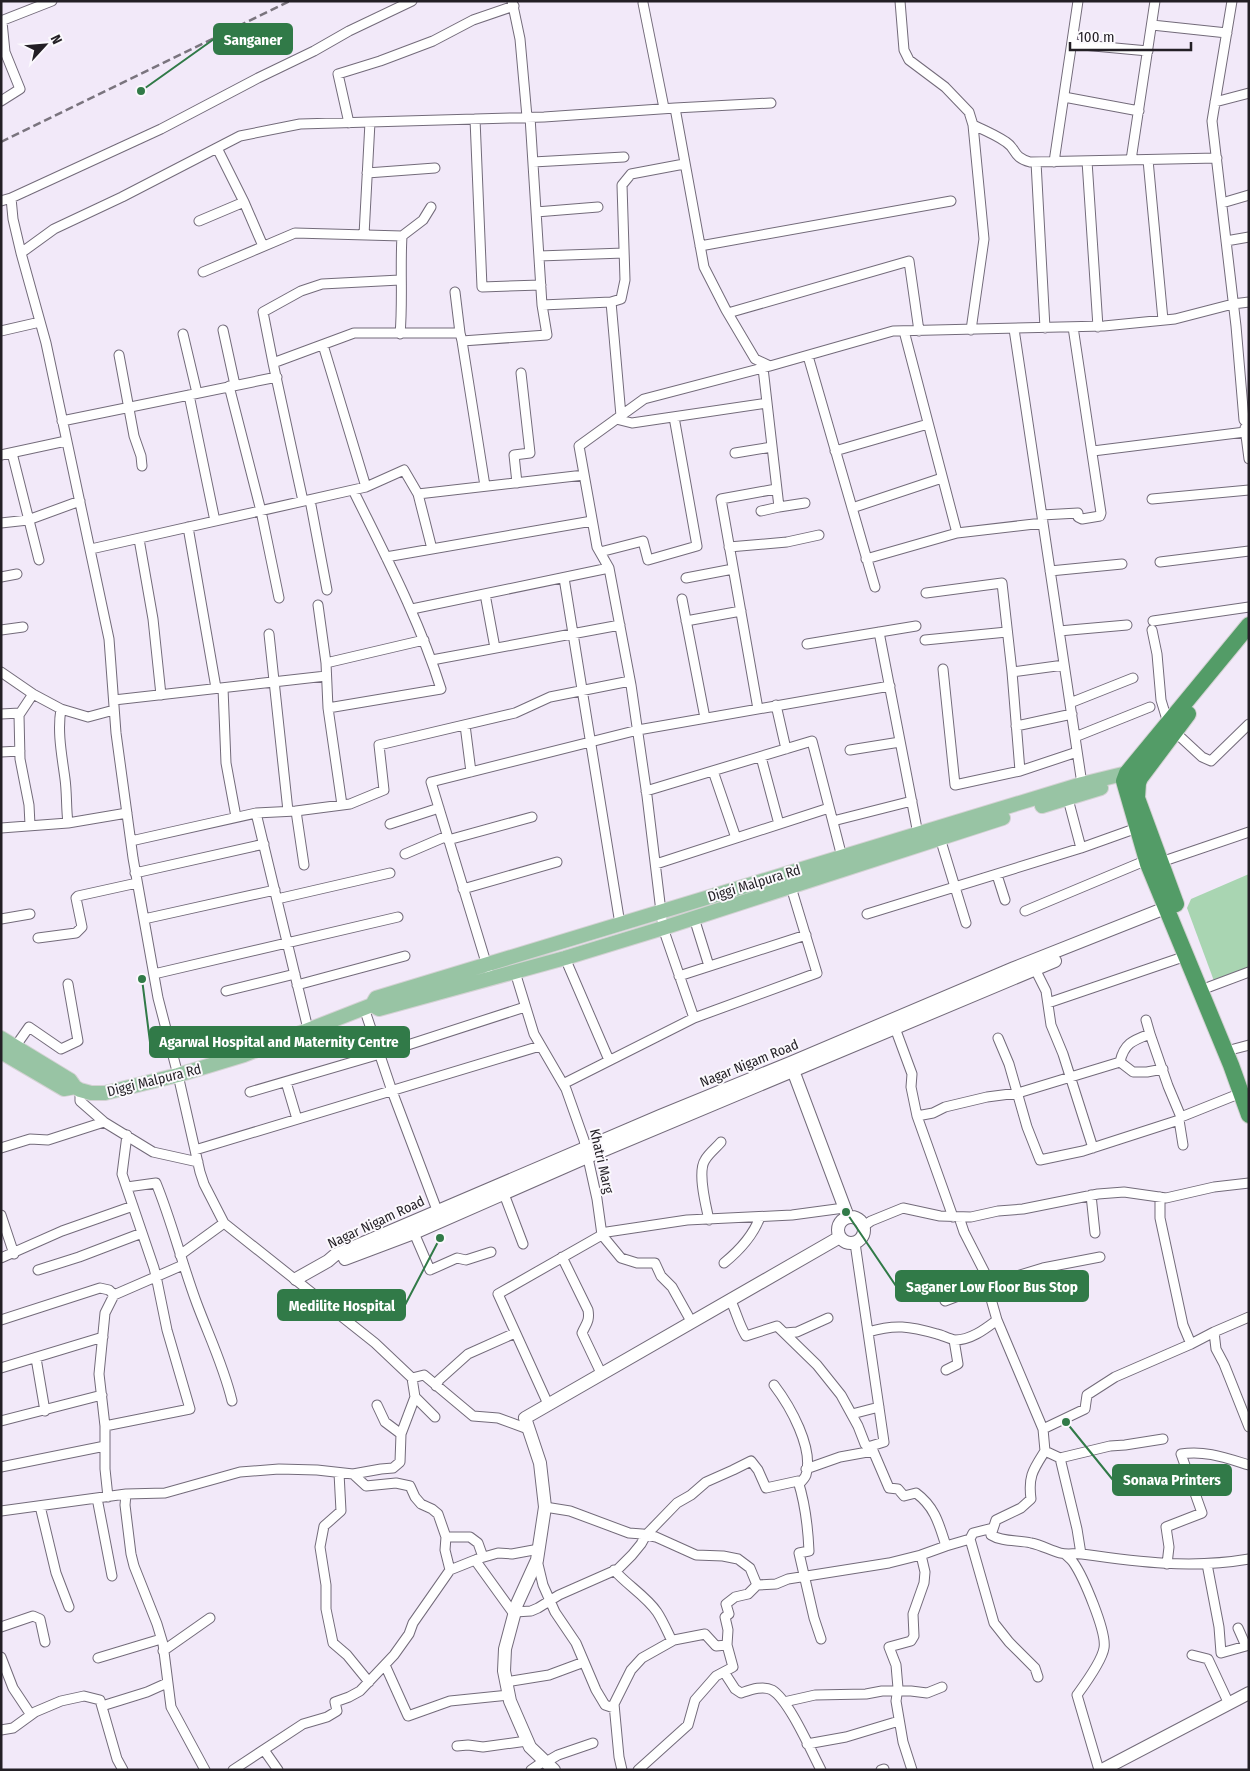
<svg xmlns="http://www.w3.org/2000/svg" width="1250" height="1771" viewBox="0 0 1250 1771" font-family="'Fira Sans Condensed',sans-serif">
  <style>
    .green { fill: #a9d5b2 }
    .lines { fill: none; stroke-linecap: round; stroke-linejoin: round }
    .street-casing { stroke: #736b7a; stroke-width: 11 }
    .secondary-casing { stroke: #736b7a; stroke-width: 14 }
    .primary-casing { stroke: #d3d2d3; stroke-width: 16 }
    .highway-casing { stroke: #d3d2d3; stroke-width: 18 }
    .street { stroke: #fff; stroke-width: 9 }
    .secondary { stroke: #fff; stroke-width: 12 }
    .primary { stroke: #98c4a4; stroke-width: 14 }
    .highway { stroke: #539c67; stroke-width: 16 }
    .rail { stroke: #7a747e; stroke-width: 2.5; stroke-dasharray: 8 4; stroke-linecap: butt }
    .labels { text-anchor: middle; stroke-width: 4; stroke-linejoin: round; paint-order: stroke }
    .street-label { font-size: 14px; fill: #231f25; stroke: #fbf9fd }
    .leader { fill: none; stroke: #317a48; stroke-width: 2 }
    .callout-dot { fill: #317a48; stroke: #fbf9fd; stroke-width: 2 }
    .callout { fill: #317a48; stroke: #317a48; stroke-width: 2 }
    .callout-label { font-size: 15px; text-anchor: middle; font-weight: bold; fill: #fff }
  </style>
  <rect width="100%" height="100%" fill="#f2e9f9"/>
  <path class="green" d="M1249 874V968L1214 981 1187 908 1191 899Z"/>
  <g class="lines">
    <g class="street-casing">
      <path id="street" d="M512 1 520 39 527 117
        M900 1 904 50 909 60 945 87 969 112 973 125 984 239 971 330
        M1232 1 1212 121 1236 326 1244 420 1249 425
        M643 3 664 108
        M1 21 52 1
        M1152 25 1227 33
        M1072 44 1148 51
        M1064 97 1139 111
        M1 101 20 89 5 52 2 22
        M1215 102 1249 93
        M675 108 771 103
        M475 119 482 287 541 285
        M349 123 338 74 380 61 433 41 473 20 514 6
        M973 125C984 130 996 135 1006 142 1017 149 1012 157 1030 162L1217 158
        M217 148 244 202 263 246
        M1131 160 1155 1
        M1148 160 1163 320
        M1087 161 1098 327
        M533 162 624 157
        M1036 162 1045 328
        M1054 162 1078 1
        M367 173 435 168
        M1 201 11 198
        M1222 203 1249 195
        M536 212 598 207
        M199 221 244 202
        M364 235 370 122
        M1226 241 1249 237
        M700 246 951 201
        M21 253 13 219 11 198 161 129 258 78 314 51 349 31 412 1
        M539 256 624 253
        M203 272 295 233 402 236 423 220 431 207
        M455 292 460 333
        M611 302 621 416
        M542 305 611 302 621 299 625 280 622 185 631 174 684 164
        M728 313 909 261 919 331
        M1014 329 1082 784
        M223 330 235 385
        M1 331 40 322
        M904 331 957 533
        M183 334 197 393
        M400 334C403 302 400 269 402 236
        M462 341 485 486
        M323 345 366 487
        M119 355 134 436 141 456 142 466
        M808 356 875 587
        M273 363 263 312 301 291 322 284 400 280
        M763 368 779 507 805 503
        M229 386 261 511 279 598
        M189 395 215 521
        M616 419 632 423 767 403
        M62 421 277 377
        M1245 428 1249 459
        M835 451 928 424
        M1093 451 1245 432
        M12 453 39 560
        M735 453 772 447
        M1 455 66 441
        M517 483 514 455 530 453 521 373
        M418 494 584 475
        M1152 499 1249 490
        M310 500 327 590
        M303 501 273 363 354 333H460L462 341 547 335 542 305 530 117
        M852 508 942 478
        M761 511 779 507
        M1042 515 1078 513V517L1082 519 1100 516 1101 513 1073 327
        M1 523 28 520 80 501
        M188 527 216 688
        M139 539 153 619 161 695
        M729 547 787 542 819 535
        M91 549 366 487 404 470 418 494 432 549
        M600 552 643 541 648 560 697 546 674 417
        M386 557 592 521
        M866 559 957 533 1043 523
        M1160 562 1249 551
        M1050 571 1122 564
        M1 577 17 574
        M564 578 620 924
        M686 578 733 569
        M926 593 1002 583 1012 672 1020 771
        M485 594 495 648
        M682 599 705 718
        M318 605 326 663 328 708 342 805
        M412 609 609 568
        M686 621 741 611
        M1153 621 1249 607
        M1 630 23 627
        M1152 630 1157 654 1161 700 1168 723
        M1059 631 1127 625
        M879 632 918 834
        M269 634 288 811
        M925 640 1007 632
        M807 644 916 626
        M432 660 620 625
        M326 663 424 640
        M943 669 955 785 1020 771 1077 752
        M1 672 33 694 61 709 88 717 114 710
        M1012 672 1064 665
        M223 688 226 763 236 817
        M114 700 326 676
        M1070 703 1133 678
        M776 705 786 749
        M328 708 441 689C419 619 385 555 353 490
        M61 709C57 732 62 756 65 779 67 793 66 808 68 823
        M758 709 721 499 776 489
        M1 714 20 713
        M465 725 471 772
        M1016 726 1072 714
        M1175 732 1202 757 1211 761 1249 724
        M1075 737 1150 707
        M850 750 900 742
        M1 752 20 751
        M761 757 779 824
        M713 771 736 838
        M646 791 812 741 842 857
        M296 811 304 865
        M256 813 308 1029
        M833 821 912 801
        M390 824 439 808
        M30 825 29 805 20 759 19 715 33 694
        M1 828 68 823 127 813
        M940 838 966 923
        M448 840 532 817
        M131 841 256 813 296 811 350 804 384 790 379 745 515 713 550 697 630 681
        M1081 848 1137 828
        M405 854 447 836
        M1161 862 1249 832
        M656 864 829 808
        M135 873 264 844
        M997 875 1005 900
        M463 889 557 862
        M277 899 390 873
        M1025 911 1147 860
        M867 914 1081 848 1068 799
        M694 918 709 966
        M1 919 30 914
        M144 919 275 890
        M38 938 76 933 82 927 76 898 78 896 137 883
        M565 958 609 1060
        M488 969 431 782 638 730 890 686
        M1035 969 1046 991 1051 1025 1063 1054 1093 1148
        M515 972 534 1034 566 1089 584 1140 597 1199 602 1235 621 1258 637 1263H655L661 1276 672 1287 691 1321
        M154 974 398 917
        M679 976 806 935
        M297 985 405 956
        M1209 987 1249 972
        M226 991 295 974
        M1048 1003 1186 956
        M364 1008 392 1091 437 1210
        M694 1018 663 928 647 796 631 685 609 568 597 547 579 446 644 399 770 366
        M1146 1020 1150 1034
        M895 1028 912 1074 911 1087 917 1116 933 1113 945 1107 987 1097 1018 1093 1120 1062C1124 1043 1134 1040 1150 1034L1168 1086 1181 1117
        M998 1038 1009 1064 1027 1127 1040 1160 1083 1151 1179 1120 1181 1117 1241 1093
        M15 1047 29 1027 61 1049 78 1041 68 984
        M1234 1049 1249 1045
        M1120 1062 1133 1072H1147L1163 1069
        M286 1082 297 1119
        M563 1084 694 1018 817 973 791 887
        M80 1090V1101L104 1122 153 1152 198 1162
        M250 1092 380 1054 525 1007
        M917 1116 953 1217
        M1179 1120 1183 1145
        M127 1135 122 1174 154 1268 156 1276 167 1330 190 1409 105 1426 99 1374 105 1313 114 1295 183 1265
        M1 1148 30 1139 48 1140 104 1122
        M195 1150 540 1046
        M127 1187 156 1183C172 1222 182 1264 197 1304 209 1336 224 1367 232 1401
        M504 1194 523 1244
        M1091 1195 1095 1233
        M1 1215 14 1254
        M959 1217 964 1232 986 1275 987 1285 997 1320 1043 1429 1085 1409 1087 1395 1115 1377 1191 1344 1183 1325 1160 1218V1197
        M709 1220C706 1206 697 1172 705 1160 709 1153 716 1148 721 1142
        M864 1226 871 1221 903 1208 940 1216 971 1217 998 1211 1023 1209 1098 1194 1124 1192 1166 1198 1214 1187 1249 1183
        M414 1233 430 1270 457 1258 466 1260 491 1252
        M855 1243 884 1442 871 1446 889 1488 898 1489 904 1496 916 1493C935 1507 939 1524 946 1546L921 1555 925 1572 924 1583 913 1614 914 1636 911 1641 889 1647 896 1665 898 1688 896 1701 903 1742 912 1770
        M180 1255 224 1223
        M562 1257 588 1310C590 1321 586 1324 582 1333L601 1373
        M1 1258 62 1231 133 1206
        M724 1263C740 1250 753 1236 760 1217
        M38 1270 79 1257 142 1233
        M730 1299C736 1311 739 1325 746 1336L777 1326 817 1365 841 1395 858 1426 865 1444 873 1451
        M945 1301 987 1285 1043 1268 1100 1257
        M1 1320 100 1288 109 1290 114 1295
        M868 1332C895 1324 909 1326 937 1334 942 1335 949 1339 955 1340 971 1340 985 1329 997 1320
        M1214 1332 1216 1349 1224 1364 1249 1427
        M785 1333 797 1332 828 1318
        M1191 1344 1214 1332 1249 1317
        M36 1358 45 1411
        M1 1368 103 1337
        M946 1370 958 1364 954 1340
        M412 1378 415 1397 435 1417
        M774 1385C790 1406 814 1448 806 1475 805 1478 801 1482 799 1484
        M436 1386 439 1380 468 1354 515 1333
        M548 1404 498 1294 607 1232 687 1220 792 1215 844 1208
        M377 1405 385 1422 401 1434
        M852 1414 879 1407
        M1 1421 102 1395
        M105 1426V1469L108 1497
        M528 1429 498 1418 473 1416 424 1375 412 1378 375 1343 224 1223 204 1184 200 1172 178 1075 158 998 133 858 116 733 109 639 46 343 21 253 54 229 122 197 240 136 300 124 544 117 675 108 704 267 726 310 755 359 770 366 893 331 1104 326 1175 319 1233 304 1249 302
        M1043 1429 1045 1451
        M1060 1458 1045 1451C1033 1470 1028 1476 1031 1499L1021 1508 996 1520 991 1535C1002 1542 1018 1540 1031 1543 1041 1545 1050 1550 1060 1553 1067 1555 1075 1553 1082 1554 1139 1562 1191 1569 1249 1559
        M1 1467 105 1446
        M806 1469 840 1457 873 1451
        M339 1473 341 1511 324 1526 320 1547 326 1585V1609L333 1643 347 1655 369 1682
        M353 1474 366 1486 396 1483 410 1486 415 1497 421 1504 432 1509 438 1514 446 1537H470L478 1543 483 1557
        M126 1494 165 1493 240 1472 279 1469 317 1470 353 1474 381 1469 393 1468 400 1462 401 1434 415 1397
        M97 1498 112 1576
        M40 1506 56 1573 69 1607
        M545 1507 570 1511 629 1533 642 1534 656 1537 696 1555 723 1556 738 1559 750 1568 757 1585 748 1594 735 1597 726 1604 729 1614 725 1617 728 1630 727 1645
        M1 1511 126 1494 125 1505 131 1554 134 1566 157 1624 163 1644 171 1707 205 1770
        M993 1528 973 1533 970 1539 994 1623 1009 1642 1035 1668 1038 1677
        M446 1537 445 1550 450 1570
        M946 1546 970 1539
        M1065 1554C1068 1557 1071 1559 1073 1562 1083 1576 1107 1632 1104 1648 1102 1661 1085 1684 1077 1695L1099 1770
        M1081 1554 1077 1529 1060 1458 1110 1446 1125 1445 1163 1439
        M477 1559 498 1553 512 1554 539 1549
        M537 1560 543 1585 555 1612 576 1643 596 1690 605 1705 614 1708
        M1167 1564 1169 1547 1166 1527 1202 1513 1181 1454C1205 1450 1226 1458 1249 1465
        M1207 1564 1219 1627 1221 1653 1246 1646 1238 1628
        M614 1570C627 1585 646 1596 657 1612 663 1621 667 1631 672 1641
        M757 1585 776 1584 788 1579 889 1563 921 1555
        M515 1612 531 1611 538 1608 559 1595 618 1569 632 1555 641 1544 646 1535 677 1503 691 1495 706 1482 733 1470 751 1461 758 1470 766 1488 798 1481C805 1503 808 1528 809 1551L799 1553 814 1618 821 1639
        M1 1627 33 1616 40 1619 45 1642
        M163 1651 210 1618
        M1192 1655 1208 1659 1229 1704
        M1 1657 13 1688 31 1715
        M98 1658 161 1639
        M385 1665 408 1716 450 1701 509 1695
        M724 1672 735 1689 741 1693C750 1690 763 1685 772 1690 789 1700 811 1751 821 1770
        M506 1682 549 1675 584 1662
        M784 1702 815 1695 866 1694 882 1691H911L927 1693 942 1687
        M102 1706 147 1692 167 1683
        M1 1730 13 1728 35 1712 61 1701 84 1696 100 1700 117 1759 123 1770
        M807 1744 846 1737 899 1721
        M457 1746 468 1745 483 1747 527 1741
        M264 1750 278 1770
        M546 1762 558 1755 593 1743
        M233 1770 303 1724 327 1717 337 1711 335 1702 349 1697 360 1691 394 1655 409 1634 413 1623 450 1570 475 1560 514 1614
        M531 1770 544 1761
        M622 1770 619 1757 614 1704 631 1670 642 1658 674 1640 705 1634 716 1646 727 1645 733 1667 716 1676 695 1700 688 1725 638 1770
        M881 1770 884 1769"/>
    </g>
    <g class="secondary-casing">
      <path id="secondary" d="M791 1065 848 1217
        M838 1230a13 13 0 1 1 26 0a13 13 0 1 1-26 0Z
        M345 1259 414 1233 578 1161 1055 961
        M296 1279 328 1261 335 1255 660 1116 790 1063 1014 968 1173 905
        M554 1770 530 1747 510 1701 504 1671 505 1649 517 1604 537 1560 545 1507 540 1463 525 1418 840 1237
        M1102 1770 1249 1693"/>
    </g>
    <g class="primary-casing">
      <path id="primary" d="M1042 806 1101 788
        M372 1005 379 1009 565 958 663 928 1003 818
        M1 1038 70 1080 75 1087 80 1090 91 1093H105L178 1075 244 1055 372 1005 376 998 1082 784 1127 773 1136 776
        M1 1052 64 1089 75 1087"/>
    </g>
    <g class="highway-casing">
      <path id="highway" d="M1249 625 1127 773 1124 781 1148 864 1231 1065 1249 1115
        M1176 904 1137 798 1138 783 1140 778 1188 714"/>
    </g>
    <use href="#street" class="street"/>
    <use href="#secondary" class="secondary"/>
    <use href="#primary" class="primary"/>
    <use href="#highway" class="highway"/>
    <path class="rail" d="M1 142 290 1"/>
  </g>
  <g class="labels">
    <g class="street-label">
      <text transform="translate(754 883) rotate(-17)" y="5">Diggi Malpura Rd</text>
      <text transform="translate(749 1063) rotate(-22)" y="5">Nagar Nigam Road</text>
      <text transform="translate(154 1080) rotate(-14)" y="5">Diggi Malpura Rd</text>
      <text transform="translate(602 1161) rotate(77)" y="5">Khatri Marg</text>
      <text transform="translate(376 1222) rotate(-25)" y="5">Nagar Nigam Road</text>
    </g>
  </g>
  <path class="leader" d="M141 91L214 39M142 979L150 1042M846 1212L896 1286M440 1238L405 1305M1066 1422L1113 1480"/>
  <g class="callout-dot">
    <circle cx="141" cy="91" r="5"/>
    <circle cx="142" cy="979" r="5"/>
    <circle cx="846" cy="1212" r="5"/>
    <circle cx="440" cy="1238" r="5"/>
    <circle cx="1066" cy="1422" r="5"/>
  </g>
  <g class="callout">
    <rect x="214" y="24" width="78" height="30" rx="5"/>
    <rect x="150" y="1027" width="259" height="30" rx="5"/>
    <rect x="896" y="1271" width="192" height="30" rx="5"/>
    <rect x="278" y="1290" width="127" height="30" rx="5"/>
    <rect x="1113" y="1465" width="118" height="30" rx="5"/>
  </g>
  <g class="callout-label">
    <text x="253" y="45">Sanganer</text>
    <text x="279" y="1047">Agarwal Hospital and Maternity Centre</text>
    <text x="992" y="1292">Saganer Low Floor Bus Stop</text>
    <text x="342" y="1311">Medilite Hospital</text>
    <text x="1172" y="1485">Sonava Printers</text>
  </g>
  <rect width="1250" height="1771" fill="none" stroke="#231f25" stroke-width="5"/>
  <g transform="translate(45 45) rotate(64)" stroke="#fbf9fd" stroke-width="4" paint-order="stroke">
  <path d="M0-4L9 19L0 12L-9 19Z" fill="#231f25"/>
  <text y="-8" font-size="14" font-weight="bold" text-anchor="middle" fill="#231f25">N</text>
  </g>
  <path d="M1070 42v8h121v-8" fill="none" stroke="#231f25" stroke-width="2.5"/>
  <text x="1078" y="42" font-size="15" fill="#231f25" stroke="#fbf9fd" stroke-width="4" paint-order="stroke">100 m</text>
</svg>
